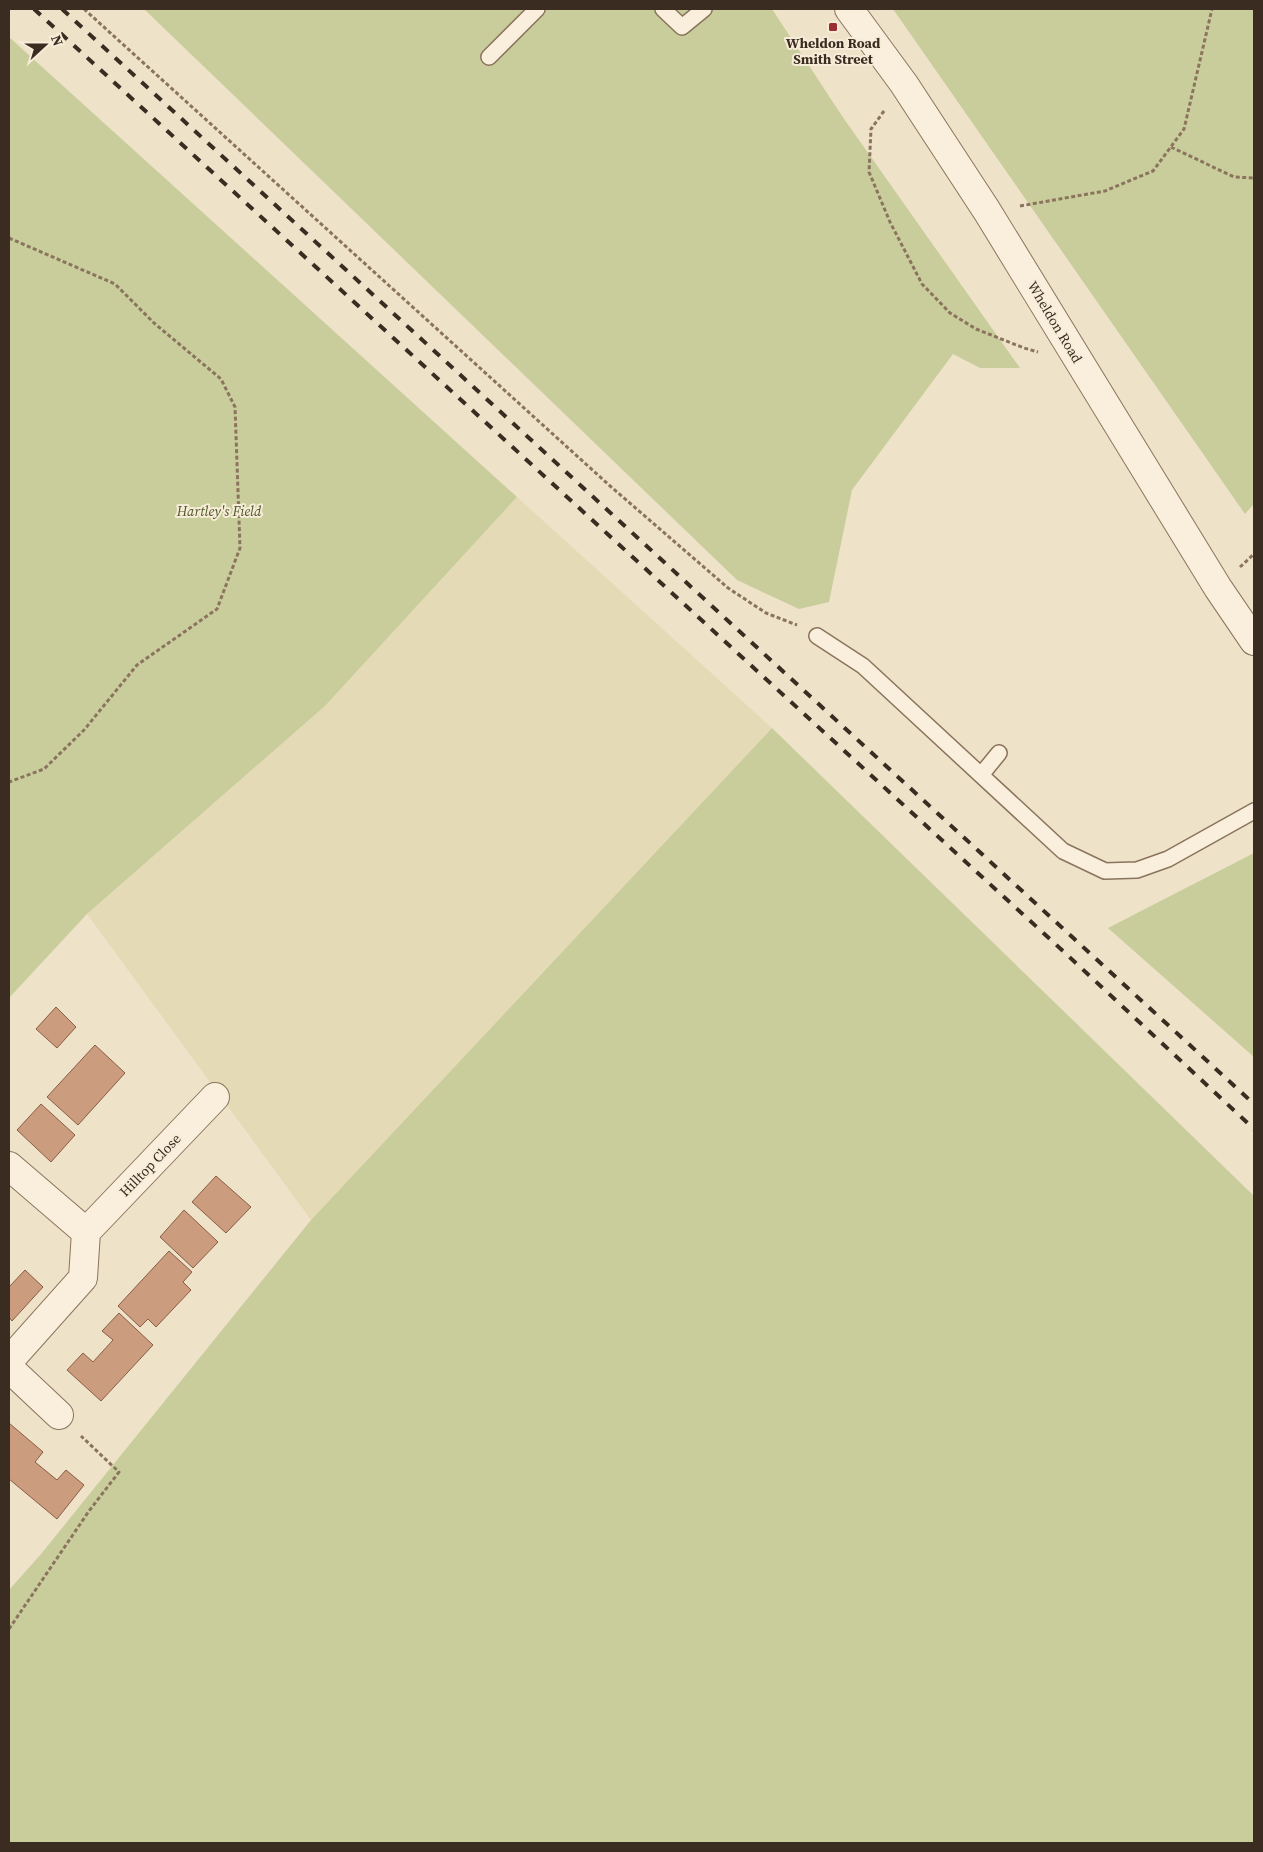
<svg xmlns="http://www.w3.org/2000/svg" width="1263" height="1852" viewBox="0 0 1263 1852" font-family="'Source Serif 4',serif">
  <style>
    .farmland { fill: #e4dbb6 }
    .green { fill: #c9cd9c }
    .building { fill: #cc9c7f; stroke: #8a5c43 }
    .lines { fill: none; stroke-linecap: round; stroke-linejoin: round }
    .service-casing { stroke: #8b745d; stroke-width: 18 }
    .minor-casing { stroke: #8b745d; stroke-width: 30 }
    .tertiary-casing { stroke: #8b745d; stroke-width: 30 }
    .path { stroke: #8b745d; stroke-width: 3; stroke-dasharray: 4 2.5; stroke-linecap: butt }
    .service { stroke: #f9efdc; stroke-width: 15 }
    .minor { stroke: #f9efdc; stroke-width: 28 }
    .tertiary { stroke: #f9efdc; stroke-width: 28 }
    .rail { stroke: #3b2c21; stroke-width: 4; stroke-dasharray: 9 9; stroke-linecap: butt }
    .poi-dot { fill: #992e33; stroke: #f6ecd8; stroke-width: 2 }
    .labels { text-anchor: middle; stroke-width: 4; stroke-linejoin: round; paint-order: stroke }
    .poi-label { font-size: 14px; font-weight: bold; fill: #3b2c21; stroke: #f6ecd8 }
    .street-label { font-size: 14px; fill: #3b2c21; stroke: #f6ecd8 }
    .park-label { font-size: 14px; font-style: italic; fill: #4d5728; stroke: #f6ecd8 }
  </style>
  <rect width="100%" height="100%" fill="#eee2c9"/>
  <path class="farmland" d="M517 497 772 728 311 1220 87 914 325 706Z"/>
  <path class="green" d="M144 9H772L842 116 1020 368H980L953 354 852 490 829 602 799 609 737 580Z
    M893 9H1254V504L1245 514Z
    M9 37 517 497 325 706 87 914 9 998Z
    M772 728 1254 1196V1843H9V1590L41 1554 311 1220Z
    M1254 853V1057L1108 928Z"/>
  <path class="building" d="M56 1007 76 1027 57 1048 36 1029Z
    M95 1045 125 1073 78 1125 47 1097Z
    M41 1104 75 1135 51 1162 17 1130Z
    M216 1176 251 1207 226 1233 192 1202Z
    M184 1210 218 1242 193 1268 160 1237Z
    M169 1251 192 1272 183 1282 191 1290 156 1327 148 1319 140 1327 118 1306Z
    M25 1270 43 1287 12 1321 9 1317V1287Z
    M119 1313 153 1345 101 1401 67 1370 83 1353 93 1362 113 1340 102 1331Z
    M9 1423 43 1452 35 1462 57 1480 66 1470 84 1485 57 1519 9 1479Z"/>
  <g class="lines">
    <g class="service-casing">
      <path id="service" d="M663 9 682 27 704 9
        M489 57 537 9
        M817 636 863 666 1063 851 1105 871 1137 870 1168 859 1254 811
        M981 775 999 753"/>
    </g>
    <g class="minor-casing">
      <path id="minor" d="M9 1166 86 1232 83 1278 9 1361
        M86 1232 215 1097
        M9 1368 59 1415"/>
    </g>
    <g class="tertiary-casing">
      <path id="tertiary" d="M849 9 904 84 987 211 1218 588 1254 641"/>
    </g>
    <path class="path" d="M84 9 609 485 728 588 766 613 797 625
      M884 111 871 129 869 172 890 222 922 284 950 313 976 329 1024 348 1038 352
      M1171 147 1234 177 1254 178
      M1020 206 1105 191 1153 171 1184 129 1212 9
      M9 238 115 284 154 323 221 379 235 407 240 548 217 609 137 665 84 730 44 769 9 782
      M1240 567 1254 554
      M9 1629 89 1511 119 1472 81 1436"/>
    <use href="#service" class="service"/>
    <use href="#minor" class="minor"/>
    <use href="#tertiary" class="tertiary"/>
    <path class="rail" d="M34 9 1063 951 1254 1129
      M62 9 1254 1104"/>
  </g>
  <rect class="poi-dot" x="828" y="22" width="10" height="10" rx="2.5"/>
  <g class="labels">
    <g class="poi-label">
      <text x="833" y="48">Wheldon Road<tspan x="833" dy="16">Smith Street</tspan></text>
    </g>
    <g class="street-label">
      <text transform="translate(1055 322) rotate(59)" y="5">Wheldon Road</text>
      <text transform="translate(150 1165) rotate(-46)" y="5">Hilltop Close</text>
    </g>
    <g class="park-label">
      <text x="219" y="516">Hartley's Field</text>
    </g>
  </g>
  <rect width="1263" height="1852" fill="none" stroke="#3b2c21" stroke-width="20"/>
  <g transform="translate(45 45) rotate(69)" stroke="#f6ecd8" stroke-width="4" paint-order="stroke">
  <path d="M0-4L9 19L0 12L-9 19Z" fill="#3b2c21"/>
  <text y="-8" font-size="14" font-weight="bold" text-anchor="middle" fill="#3b2c21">N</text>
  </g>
</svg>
